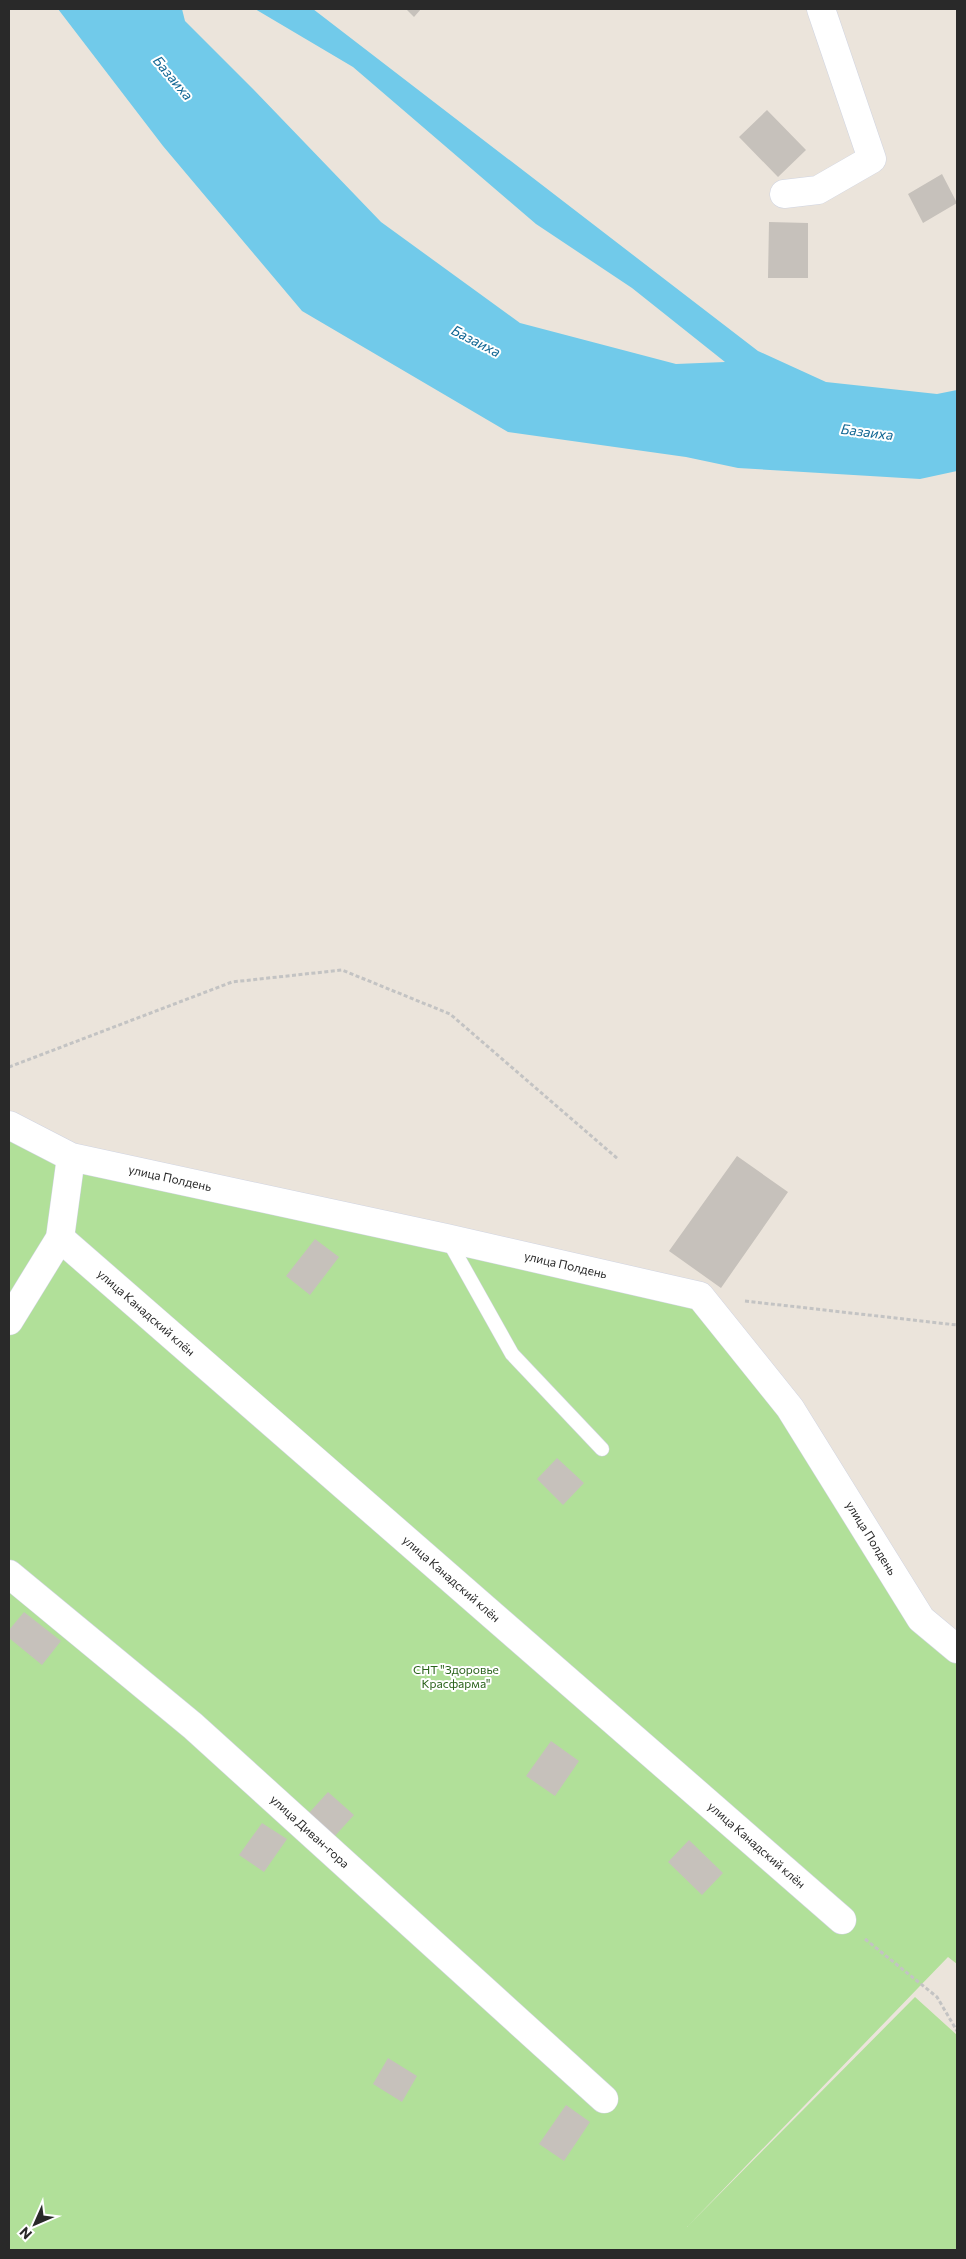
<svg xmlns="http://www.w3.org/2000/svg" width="966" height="2259" viewBox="0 0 966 2259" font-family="Commissioner,sans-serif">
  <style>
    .green { fill: #b1e099 }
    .water { fill: #71caea }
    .building { fill: #c6c1bb }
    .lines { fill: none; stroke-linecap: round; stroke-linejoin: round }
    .lane-casing { stroke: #d0d4e1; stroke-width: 15 }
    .street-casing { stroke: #d0d4e1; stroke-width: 29 }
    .path { stroke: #c3c3c3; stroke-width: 3; stroke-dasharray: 4 2.5; stroke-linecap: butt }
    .lane { stroke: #fff; stroke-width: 14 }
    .street { stroke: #fff; stroke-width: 28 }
    .labels { text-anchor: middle; stroke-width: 4; stroke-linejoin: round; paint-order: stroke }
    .street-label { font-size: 12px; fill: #292929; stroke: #fff }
    .park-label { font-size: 12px; fill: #2b631c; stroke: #fff }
    .water-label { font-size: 14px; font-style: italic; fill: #126794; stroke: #fff }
  </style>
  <rect width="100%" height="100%" fill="#ebe4db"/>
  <path class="green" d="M9 1125 71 1157 700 1296 957 1649V1964L948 1957 687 2227 915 1997 957 2035V2250H9Z"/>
  <path class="water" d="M58 9H182L185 21 253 89 381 222 520 323 676 364 725 362 632 288 536 224 353 67 255 9H313L758 351 826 382 937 394 957 390V471L920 479 738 468 686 457 508 432 302 311 163 146Z"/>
  <path class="building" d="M406 9H421L414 17Z
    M767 110 806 150 778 177 739 137Z
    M942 174 957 203 923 223 908 194Z
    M769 222 808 223V278H768Z
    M737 1156 788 1192 721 1288 669 1251Z
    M315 1239 339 1257 310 1295 286 1276Z
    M557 1458 584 1483 563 1505 537 1479Z
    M24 1612 61 1641 42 1665 9 1638V1630Z
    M551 1741 579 1761 555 1796 526 1776Z
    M328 1792 354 1815 334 1837 308 1814Z
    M262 1823 287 1839 264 1872 239 1855Z
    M689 1840 723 1873 702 1895 668 1862Z
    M388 2058 417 2076 402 2102 373 2084Z
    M566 2105 590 2122 564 2161 539 2144Z"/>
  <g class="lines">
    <g class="lane-casing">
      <path id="lane" d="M447 1238 512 1354 602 1449"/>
    </g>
    <g class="street-casing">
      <g id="street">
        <path d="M784 194 818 190 872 159 821 9"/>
        <path id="s1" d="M9 1125 71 1157 446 1238 700 1296 790 1408 921 1619 957 1649"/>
        <path id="s2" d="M60 1238 842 1920"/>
        <path d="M9 1321 60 1238 71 1157"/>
        <path id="s3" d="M9 1574 193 1726 604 2099"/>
      </g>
    </g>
    <path class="path" d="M9 1067 232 982 342 970 450 1014 618 1159
      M745 1301 957 1325
      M865 1939 937 1997 957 2031"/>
    <use href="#lane" class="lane"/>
    <use href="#street" class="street"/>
  </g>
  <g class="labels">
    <g class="street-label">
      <text dy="4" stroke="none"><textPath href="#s1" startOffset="171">улица Полдень</textPath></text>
      <text dy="4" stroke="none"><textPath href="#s1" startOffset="576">улица Полдень</textPath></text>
      <text dy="4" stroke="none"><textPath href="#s2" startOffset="114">улица Канадский клён</textPath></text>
      <text dy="4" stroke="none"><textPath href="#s1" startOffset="1011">улица Полдень</textPath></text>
      <text dy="4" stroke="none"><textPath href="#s2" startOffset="519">улица Канадский клён</textPath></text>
      <text dy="4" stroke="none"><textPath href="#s3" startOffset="396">улица Диван-гора</textPath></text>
      <text dy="4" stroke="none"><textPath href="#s2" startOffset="924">улица Канадский клён</textPath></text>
    </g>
    <g class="park-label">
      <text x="456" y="1674">СНТ "Здоровье<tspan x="456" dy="14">Красфарма"</tspan></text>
    </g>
    <g class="water-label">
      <text transform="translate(173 78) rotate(50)" y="5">Базаиха</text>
      <text transform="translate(476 341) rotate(27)" y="5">Базаиха</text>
      <text transform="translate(867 432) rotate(7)" y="5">Базаиха</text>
    </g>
  </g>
  <rect width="966" height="2259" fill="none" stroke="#292929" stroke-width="20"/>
  <g transform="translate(35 2224) rotate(225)" stroke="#ffffff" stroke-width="4" paint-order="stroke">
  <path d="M0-4L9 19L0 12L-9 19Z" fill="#292929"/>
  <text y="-8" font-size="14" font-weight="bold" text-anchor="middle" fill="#292929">N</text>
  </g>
</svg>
